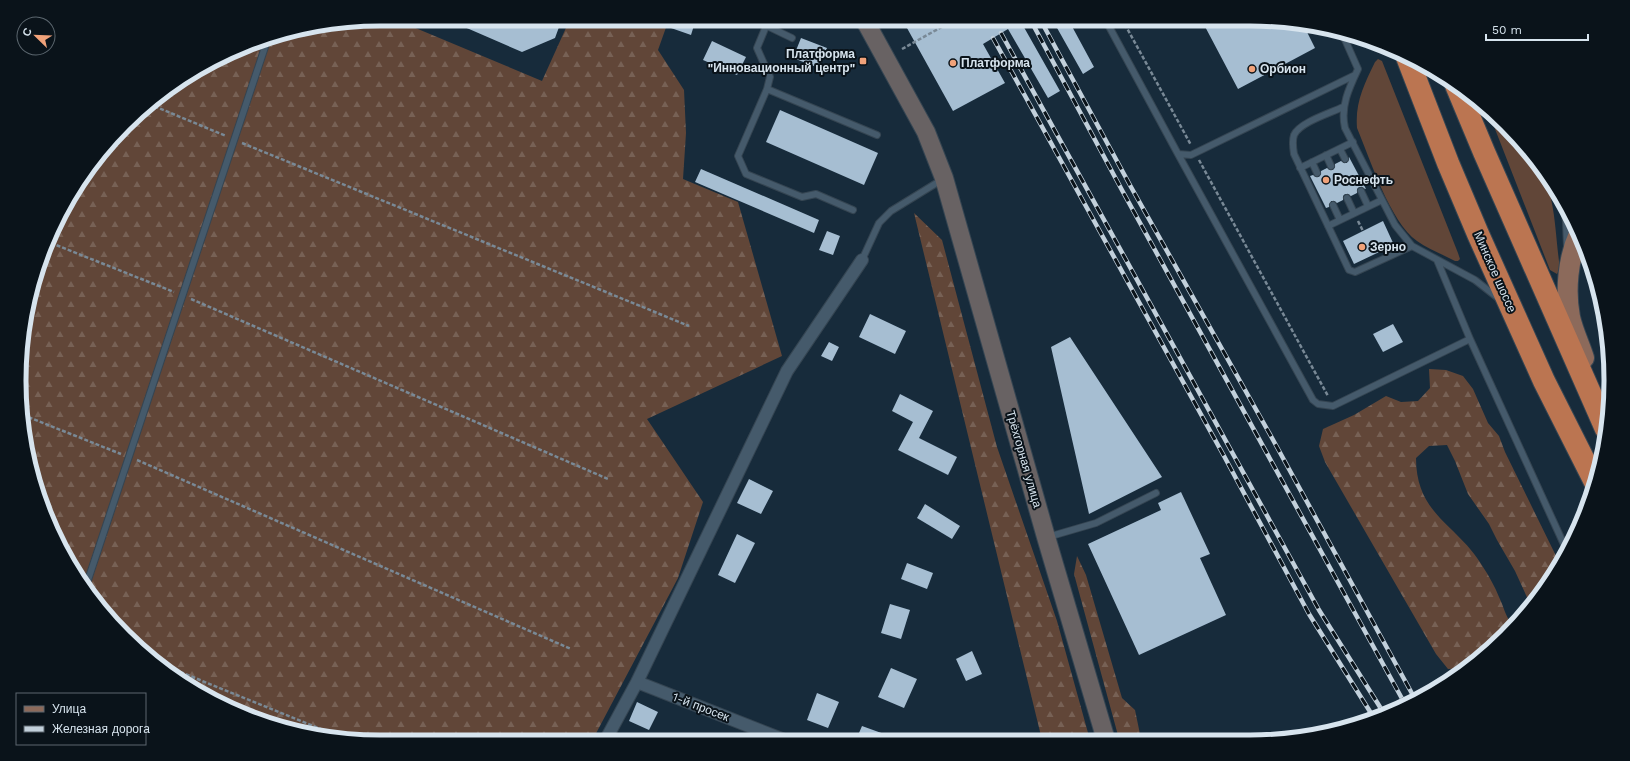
<svg xmlns="http://www.w3.org/2000/svg" width="1630" height="761" viewBox="0 0 1630 761" font-family="'Work Sans',sans-serif">
  <style>
    .grass { fill: #614638 }
    .forest { fill: url(#forest-firs) }
    .building { fill: #a6bed2 }
    .lines { fill: none; stroke-linecap: round; stroke-linejoin: round }
    .lane-casing { stroke: #354552; stroke-width: 8 }
    .street-casing { stroke: #354552; stroke-width: 14 }
    .secondary-casing { stroke: #354552; stroke-width: 20 }
    .primary-casing { stroke: #354552; stroke-width: 22 }
    .highway-casing { stroke: #354552; stroke-width: 24 }
    .path { stroke: #798996; stroke-width: 2.5; stroke-dasharray: 4 2; stroke-linecap: butt }
    .lane { stroke: #455a6b; stroke-width: 6 }
    .street { stroke: #455a6b; stroke-width: 12 }
    .secondary { stroke: #686263; stroke-width: 18 }
    .primary { stroke: #8c6a5b; stroke-width: 20 }
    .highway { stroke: #bb7551; stroke-width: 22 }
    .rail-casing { stroke: #c2d0db; stroke-width: 4.5 }
    .rail { stroke: #0a131a; stroke-width: 3; stroke-dasharray: 9; stroke-linecap: butt }
    .poi-dot { fill: #f0a27a; stroke: #0a131a; stroke-width: 1.5 }
    .labels { text-anchor: middle; stroke-width: 4; stroke-linejoin: round; paint-order: stroke }
    .poi-label { font-size: 12px; font-weight: bold; fill: #d7e4ee; stroke: #0a131a; text-anchor: start }
    .street-label { font-size: 12px; fill: #d7e4ee; stroke: #0a131a }
    .rim { fill: none; stroke: #d7e4ee; stroke-width: 5 }
  </style>
  <defs>
    <pattern id="forest-firs" width="22" height="20" patternUnits="userSpaceOnUse"><rect width="22" height="20" fill="#614638"/><path d="M5 1l3.5 6h-7zM16 11l3.5 6h-7z" fill="#776155"/></pattern>
  </defs>
  <rect width="100%" height="100%" fill="#172b3b"/>
  <path class="grass" d="M1378 59 1382 61 1458 253 1460 259 1458 261H1455C1442 254 1428 249 1417 241 1390 222 1370 159 1357 128 1355 102 1364 85 1375 62Z
    M1488 111C1513 131 1540 159 1549 191 1556 215 1556 243 1560 268L1557 274 1550 270Z"/>
  <path class="forest" d="M381 19H394L542 81 570 19H669L658 50 684 90 686 133 683 179 738 202 782 356 647 419 703 502 678 578 592 741 380 742 310 735 242 714 179 681 125 636 56 541 22 428 26 310 68 200 109 142 160 94 264 38Z
    M914 213 942 240 997 447 1057 621 1090 740H1042Z
    M1429 369 1446 370 1463 376 1473 389 1488 423 1499 436 1505 452 1559 562 1536 600 1531 606 1515 571 1497 540 1489 524 1468 494 1455 461 1447 445 1429 446 1416 458C1416 516 1458 524 1483 567 1489 576 1495 587 1499 597 1504 607 1505 616 1512 624L1496 641 1487 645 1465 668 1448 669 1436 654 1325 462 1319 446 1323 429 1354 415 1386 396 1401 402 1418 401 1430 388Z
    M1077 556 1086 575 1122 698 1135 710 1141 739H1119L1074 574Z"/>
  <path class="building" d="M446 19H503L520 27 541 19H562L555 38 522 52Z
    M651 19H696L691 35 651 21Z
    M902 19H1026L1021 22 1060 91 1048 98 1008 29 983 44 1005 83 953 111Z
    M1052 19H1068L1094 67 1083 74Z
    M1201 19H1250L1303 24 1315 48 1238 89Z
    M801 38 827 48 819 68 793 58Z
    M712 41 746 57 737 75 703 60Z
    M780 110 878 153 864 185 766 142Z
    M1349 157 1366 189 1359 187 1357 189V193L1351 196 1345 194 1343 196V200L1337 203 1334 201H1331L1329 207 1326 208 1310 176 1313 175 1316 177H1319L1321 174V171L1327 168 1330 170H1333L1335 167V164L1341 161 1344 163H1347Z
    M701 169 819 220 814 233 695 182Z
    M1383 221 1394 245 1354 264 1343 241Z
    M827 231 840 236 833 255 819 250Z
    M870 314 906 331 895 354 859 337Z
    M1393 324 1403 342 1383 352 1373 334Z
    M1070 337 1162 477 1089 514 1051 347Z
    M829 342 839 347 832 361 821 356Z
    M900 394 933 411 919 438 957 457 948 475 898 450 913 422 892 411Z
    M749 479 773 491 761 514 737 503Z
    M1181 492 1210 554 1200 558 1226 615 1139 655 1088 544 1161 510 1158 503Z
    M925 504 960 526 952 539 917 518Z
    M737 534 755 543 735 583 718 575Z
    M907 563 933 573 927 589 901 579Z
    M890 604 910 610 901 639 881 633Z
    M972 651 982 674 966 681 956 659Z
    M891 668 917 679 904 708 878 697Z
    M817 693 839 702 828 728 807 720Z
    M637 702 658 712 649 730 629 721Z
    M862 726 898 739V740H856Z"/>
  <g class="lines">
    <g class="lane-casing">
      <path id="lane" d="M769 19 757 48 770 77 767 89 877 135
        M1105 19 1178 154 1191 155 1355 75
        M765 25 792 38
        M1342 33 1358 69C1349 88 1340 107 1345 128L1395 225 1412 246 1475 280 1498 298
        M767 89 738 156 746 174 802 197 816 194 853 210
        M1343 107C1331 113 1300 122 1294 135 1292 141 1293 148 1294 154L1349 270 1355 272 1412 246
        M1340 149 1345 159
        M1178 154 1313 400 1318 404 1333 406 1470 339 1437 260
        M1326 155 1331 166
        M1312 162 1317 173
        M1300 168 1353 142
        M1361 191 1368 206
        M1347 198 1354 213
        M1333 205 1340 220
        M1564 206 1566 222 1567 247
        M1328 226 1382 200
        M862 260 879 223 891 211 943 179
        M1470 339 1566 549
        M1048 537 1096 523 1156 493
        M87 583 268 38"/>
    </g>
    <g class="street-casing">
      <path id="street" d="M637 682 787 741
        M605 741 637 682 787 371 862 260"/>
    </g>
    <g class="secondary-casing">
      <path id="secondary" d="M864 19 926 132 944 178 1046 537 1106 740"/>
    </g>
    <g class="primary-casing">
      <path id="primary" d="M1579 234C1568 258 1565 291 1570 317 1573 331 1580 345 1584 358"/>
    </g>
    <g class="highway-casing">
      <path id="highway" d="M1407 57 1448 163 1478 234 1544 381 1595 482
        M1456 85 1484 152 1606 429"/>
    </g>
    <path class="path" d="M1122 19 1191 145
      M902 49 956 19
      M149 104 226 136
      M242 143 689 326
      M1199 160 1328 396
      M1358 221 1363 231
      M51 243 174 292
      M191 299 608 479
      M23 415 121 454
      M137 460 571 649
      M158 663 343 738"/>
    <use href="#lane" class="lane"/>
    <use href="#street" class="street"/>
    <use href="#secondary" class="secondary"/>
    <use href="#primary" class="primary"/>
    <use href="#highway" class="highway"/>
    <g class="rail-casing">
      <path id="rail" d="M1030 19 1123 192 1405 704
        M1040 19 1131 187 1272 438 1415 699
        M1001 33 1319 610 1385 715
        M993 38 1224 456 1309 614 1374 718"/>
    </g>
    <use href="#rail" class="rail"/>
  </g>
  <g class="poi-dot">
    <rect x="859" y="57" width="8" height="8" rx="2"/>
    <circle cx="953" cy="63" r="4"/>
    <circle cx="1252" cy="69" r="4"/>
    <circle cx="1326" cy="180" r="4"/>
    <circle cx="1362" cy="247" r="4"/>
  </g>
  <g class="labels">
    <g class="poi-label">
      <text x="855" y="58" text-anchor="end">Платформа<tspan x="855" dy="14">"Инновационный центр"</tspan></text>
      <text x="961" y="67">Платформа</text>
      <text x="1260" y="73">Орбион</text>
      <text x="1334" y="184">Роснефть</text>
      <text x="1370" y="251">Зерно</text>
    </g>
    <g class="street-label">
      <text transform="translate(1495 272) rotate(66)" y="4">Минское шоссе</text>
      <text transform="translate(1024 459) rotate(74)" y="4">Трёхгорная улица</text>
      <text transform="translate(701 707) rotate(21)" y="4">1-й просек</text>
    </g>
  </g>
  <path d="M0 0H1630V761H0ZM380 26H1250A354 354 0 0 1 1604 380V381A354 354 0 0 1 1250 735H380A354 354 0 0 1 26 381V380A354 354 0 0 1 380 26Z" fill="#0a131a" fill-rule="evenodd"/>
  <path class="rim" d="M380 26H1250A354 354 0 0 1 1604 380V381A354 354 0 0 1 1250 735H380A354 354 0 0 1 26 381V380A354 354 0 0 1 380 26Z"/>
  <rect x="16" y="693" width="130" height="52" fill="#0a131a" stroke="#5c676f"/>
  <rect x="24" y="706" width="20" height="6" fill="#8c6a5b" stroke="#5c676f"/>
  <text x="52" y="713" font-size="12" fill="#d7e4ee">Улица</text>
  <rect x="24" y="726" width="20" height="6" fill="#c2d0db" stroke="#5c676f"/>
  <text x="52" y="733" font-size="12" fill="#d7e4ee">Железная дорога</text>
  <g transform="translate(36 36) rotate(293)"><circle r="19" fill="#0a131a" stroke="#5c676f"/>
  <path d="M0-3L7 15L0 10L-7 15Z" fill="#f0a27a"/>
  <text y="-6" font-size="11" font-weight="bold" text-anchor="middle" fill="#d7e4ee">С</text>
  </g>
  <path d="M1486 34v6h102v-6" fill="none" stroke="#d7e4ee" stroke-width="2"/>
  <text x="1492" y="34" font-size="12" fill="#d7e4ee" stroke="#0a131a" stroke-width="3" paint-order="stroke">50 m</text>
</svg>
